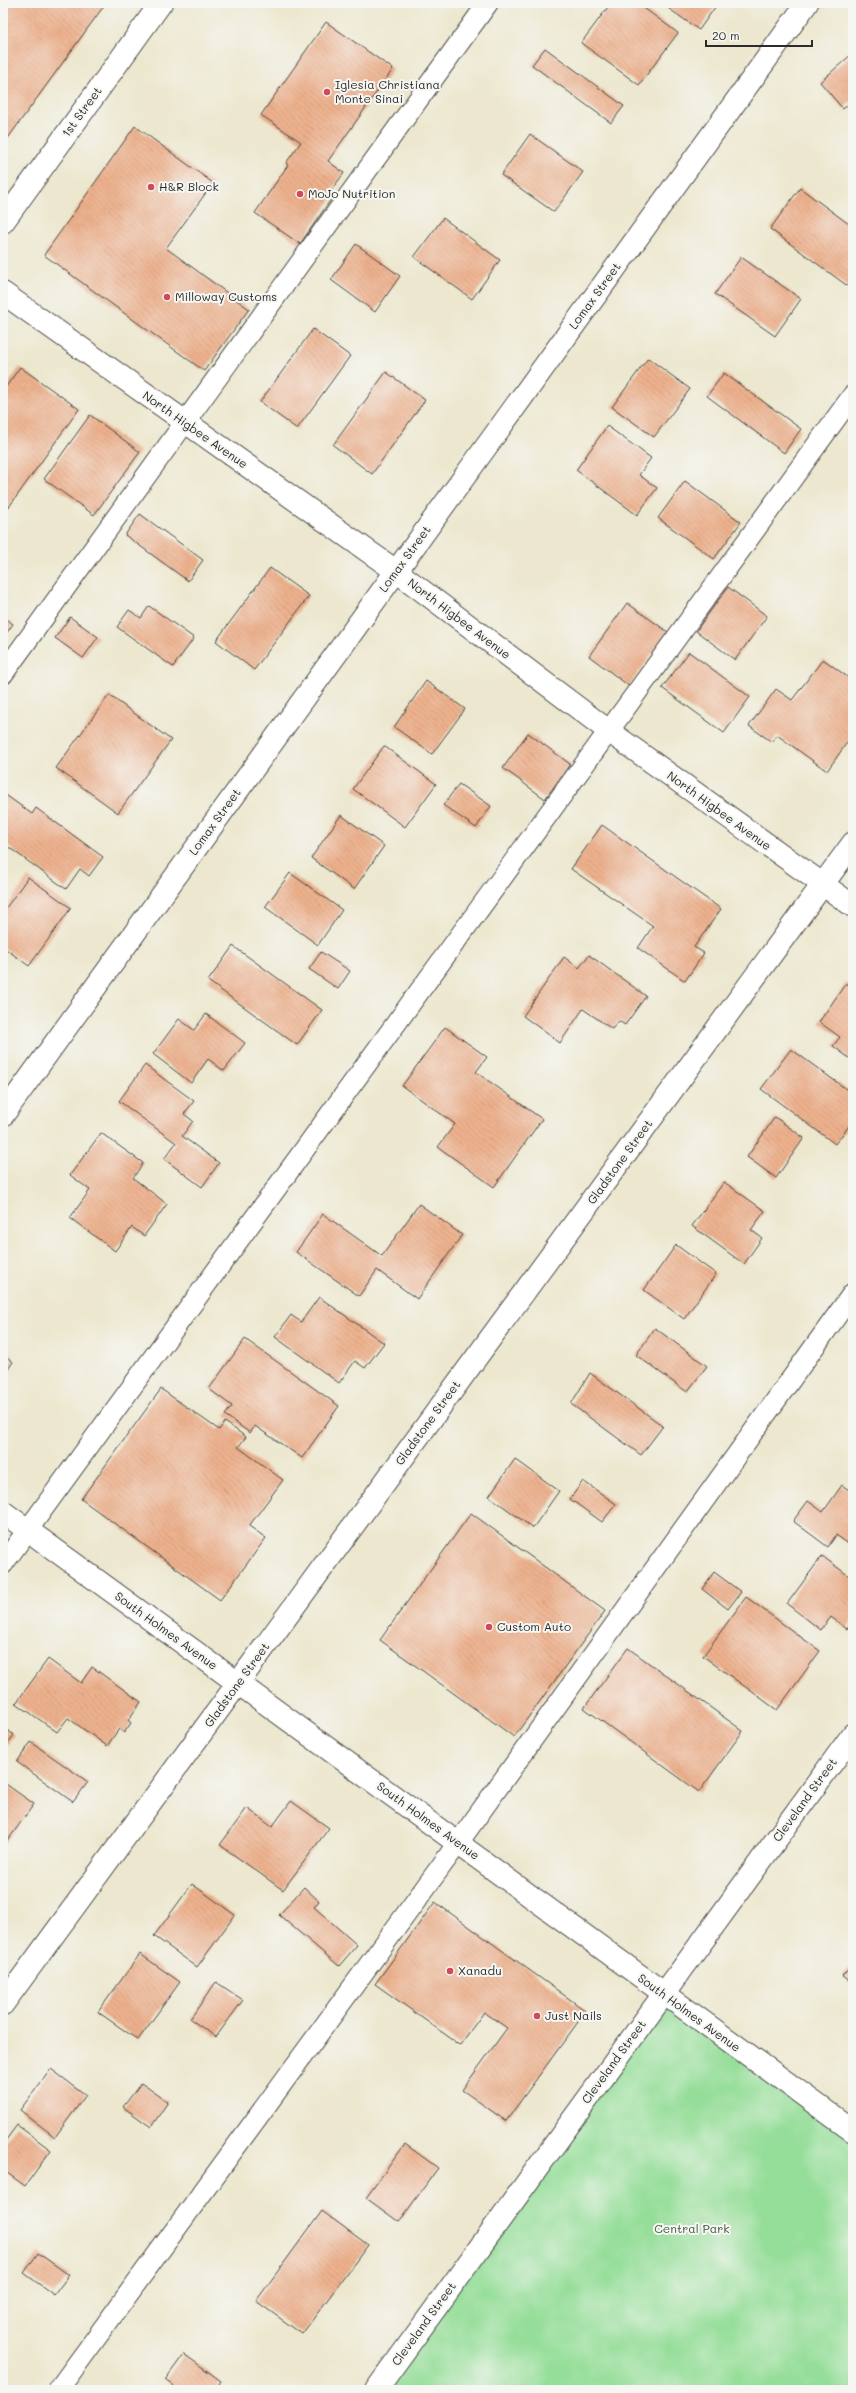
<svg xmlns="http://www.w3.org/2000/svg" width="856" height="2393" viewBox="0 0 856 2393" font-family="Mali,sans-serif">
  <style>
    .green { fill: #95de99; stroke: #608462 }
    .building { fill: url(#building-back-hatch) }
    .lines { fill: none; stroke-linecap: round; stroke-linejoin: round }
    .service-casing { stroke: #484743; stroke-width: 22 }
    .minor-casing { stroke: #484743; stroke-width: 24 }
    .secondary-casing { stroke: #484743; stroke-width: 24 }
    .service { stroke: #fff; stroke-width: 20 }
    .minor { stroke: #fff; stroke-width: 22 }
    .secondary { stroke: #fff; stroke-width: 22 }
    .poi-dot { fill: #d1495b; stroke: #f6f6f2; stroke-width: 1.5 }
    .labels { text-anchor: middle; stroke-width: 4; stroke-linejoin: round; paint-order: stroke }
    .poi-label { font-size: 12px; fill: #2b2b2b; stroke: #f6f6f2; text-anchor: start }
    .street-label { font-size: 12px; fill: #2b2b2b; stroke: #f6f6f2 }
    .park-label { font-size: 12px; fill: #465846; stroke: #f6f6f2 }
  </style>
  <defs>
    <pattern id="building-back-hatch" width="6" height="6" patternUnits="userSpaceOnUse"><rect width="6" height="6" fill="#edb18d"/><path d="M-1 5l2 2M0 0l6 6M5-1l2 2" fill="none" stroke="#cb987a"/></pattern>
  </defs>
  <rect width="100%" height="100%" fill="#f6f6f2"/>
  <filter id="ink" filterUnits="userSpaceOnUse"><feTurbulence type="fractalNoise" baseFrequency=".025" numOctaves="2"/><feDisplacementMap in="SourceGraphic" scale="8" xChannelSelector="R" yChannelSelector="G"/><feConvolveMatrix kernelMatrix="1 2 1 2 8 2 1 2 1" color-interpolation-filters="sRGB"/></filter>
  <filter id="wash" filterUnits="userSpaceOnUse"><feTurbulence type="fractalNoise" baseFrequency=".012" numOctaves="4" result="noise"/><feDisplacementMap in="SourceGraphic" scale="16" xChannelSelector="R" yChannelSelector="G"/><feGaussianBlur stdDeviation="0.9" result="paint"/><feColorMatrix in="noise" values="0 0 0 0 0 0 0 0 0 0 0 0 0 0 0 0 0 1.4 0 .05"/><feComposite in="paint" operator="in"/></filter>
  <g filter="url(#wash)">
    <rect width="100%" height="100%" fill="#ece7ce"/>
    <path class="green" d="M663 1994 853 2131V2390H376Z"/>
    <g id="blocks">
      <path class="building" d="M3 3H106L3 145Z
        M611 3H637L678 33 639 85 581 43Z
        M661 3H718L699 30Z
        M326 22 393 69 328 161 344 173 330 192 334 195 300 244 255 213 288 165 286 163 301 142 261 115Z
        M545 48 624 106 611 123 532 65Z
        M853 53V100L843 109 820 82Z
        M135 126 213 183 166 248 249 309 204 371 44 255Z
        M530 134 583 172 554 212 501 175Z
        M800 188 853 227V290L770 229Z
        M443 218 500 260 472 299 414 257Z
        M356 244 400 276 375 312 331 280Z
        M741 257 801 299 775 336 715 294Z
        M313 329 350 356 297 429 260 402Z
        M648 358 690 389 654 437 612 407Z
        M20 367 79 409 9 507 3 502V391Z
        M386 372 425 400 372 474 333 445Z
        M724 373 801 429 784 453 707 396Z
        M90 415 140 452 94 515 44 479Z
        M607 426 651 458 639 475 657 488 637 515 576 470Z
        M685 481 741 522 714 559 658 518Z
        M140 514 203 560 188 581 125 535Z
        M270 568 309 596 254 670 216 641Z
        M728 587 767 616 735 660 696 631Z
        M627 603 668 632 629 686 589 656Z
        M149 606 194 638 173 667 117 627 129 610 141 618Z
        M3 617 13 624 3 638Z
        M70 617 98 637 83 658 55 638Z
        M689 652 750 697 724 733 662 688Z
        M823 659 853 681V725L850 730 853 734 827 771 777 735 772 742 749 726 776 689 792 700Z
        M426 681 465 709 432 754 394 727Z
        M109 695 171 740 118 813 56 768Z
        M528 733 570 764 545 799 503 768Z
        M384 746 436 784 405 827 353 789Z
        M459 784 491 806 476 828 443 805Z
        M3 793 32 814 36 808 103 857 89 876 80 869 66 889 3 843Z
        M341 815 384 846 354 889 311 858Z
        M602 825 721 909 694 947 704 953 685 981 638 948 653 926 571 869Z
        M290 873 342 910 318 945 265 907Z
        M28 877 71 908 29 966 3 947V912Z
        M233 946 322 1010 297 1045 208 981Z
        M321 952 350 971 338 989 309 969Z
        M589 955 646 996 625 1025 619 1021 612 1029 583 1009 560 1043 523 1016 564 957 579 968Z
        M846 983 853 988V1061L833 1046 840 1037 819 1022Z
        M206 1014 245 1043 224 1071 208 1059 191 1083 153 1054 179 1019 194 1030Z
        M445 1027 487 1057 476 1072 542 1119 494 1187 438 1147 455 1124 402 1086Z
        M791 1049 853 1094V1121L835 1144 761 1089Z
        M145 1065 194 1101 184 1114 193 1121 182 1136 219 1163 202 1187 164 1159 176 1143 119 1101Z
        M775 1117 804 1138 776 1178 747 1157Z
        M101 1133 143 1163 133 1178 167 1204 144 1236 132 1227 115 1251 70 1218 90 1190 70 1175Z
        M724 1182 765 1211 751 1230 762 1238 744 1264 692 1226Z
        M419 1204 462 1235 417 1299 377 1270 359 1296 296 1252 323 1214 382 1256Z
        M676 1245 716 1274 684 1319 644 1290Z
        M319 1297 384 1343 365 1368 355 1361 339 1383 275 1337 291 1315 301 1322Z
        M655 1328 707 1366 687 1392 636 1355Z
        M245 1339 339 1406 302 1458 255 1426 250 1433 225 1415 232 1406 209 1389Z
        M3 1354 13 1362 3 1376Z
        M590 1373 663 1426 641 1455 571 1404Z
        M161 1389 219 1430 225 1422 246 1437 238 1447 283 1480 249 1526 266 1538 220 1600 81 1499Z
        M515 1459 559 1491 533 1528 489 1496Z
        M583 1481 616 1504 602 1522 570 1499Z
        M842 1485 853 1493V1547L836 1535 828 1547 793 1521 808 1501 823 1512Z
        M471 1513 605 1611 514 1737 380 1640Z
        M822 1556 853 1579V1620L847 1629 831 1617 821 1630 787 1604Z
        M714 1572 741 1592 728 1609 702 1589Z
        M746 1597 820 1651 777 1710 703 1656Z
        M628 1648 743 1731 699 1792 584 1708Z
        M48 1659 81 1683 92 1667 141 1702 128 1720 131 1723 124 1733 119 1729 107 1746 68 1718 57 1732 16 1703Z
        M3 1727 14 1735 3 1750Z
        M31 1742 88 1782 73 1802 17 1762Z
        M3 1782 34 1804 3 1847Z
        M291 1801 329 1828 283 1890 220 1845 247 1808 272 1827Z
        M192 1884 235 1915 197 1967 154 1936Z
        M304 1887 319 1901 314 1907 357 1945 339 1966 279 1915Z
        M435 1902 586 2011 506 2121 462 2090 507 2028 484 2012 460 2045 375 1984Z
        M140 1954 180 1982 138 2040 98 2012Z
        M853 1962V1983L843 1976Z
        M216 1982 243 2000 216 2037 190 2019Z
        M51 2069 86 2095 55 2137 20 2110Z
        M141 2083 168 2102 151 2127 123 2107Z
        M17 2125 51 2150 25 2186 3 2170V2144Z
        M405 2144 438 2168 399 2222 366 2198Z
        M322 2211 368 2245 302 2334 256 2301Z
        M38 2253 69 2275 54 2295 24 2273Z
        M184 2354 221 2381 215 2390H179L165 2380Z"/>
    </g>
  </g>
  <g filter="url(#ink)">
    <use href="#blocks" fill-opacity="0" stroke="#484743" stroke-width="1"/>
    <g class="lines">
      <g class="service-casing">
        <path id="service" d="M3 674 488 3
          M3 1564 853 395
          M58 2390 458 1843 853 1293"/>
      </g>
      <g class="minor-casing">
        <path id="minor" d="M3 293 396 571 610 732 853 906
          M3 2004 853 843
          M376 2390 853 1734"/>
      </g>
      <g class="secondary-casing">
        <path id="secondary" d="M3 222 161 3
          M3 1115 807 3
          M3 1512 853 2131"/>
      </g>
      <use href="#service" class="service"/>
      <use href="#minor" class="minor"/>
      <use href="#secondary" class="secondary"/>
    </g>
  </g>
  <g class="poi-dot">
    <circle cx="327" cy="92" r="4"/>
    <circle cx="151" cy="187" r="4"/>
    <circle cx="300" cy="194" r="4"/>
    <circle cx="167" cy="297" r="4"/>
    <circle cx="489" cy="1627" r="4"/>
    <circle cx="450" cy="1971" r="4"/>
    <circle cx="537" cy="2016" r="4"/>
  </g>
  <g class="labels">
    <g class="poi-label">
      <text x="335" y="89">Iglesia Christiana<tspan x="335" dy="14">Monte Sinai</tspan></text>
      <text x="159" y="191">H&amp;R Block</text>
      <text x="308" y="198">MoJo Nutrition</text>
      <text x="175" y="301">Milloway Customs</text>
      <text x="497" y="1631">Custom Auto</text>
      <text x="458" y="1975">Xanadu</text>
      <text x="545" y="2020">Just Nails</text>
    </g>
    <g class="street-label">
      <text transform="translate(82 112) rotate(-54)" y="4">1st Street</text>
      <text transform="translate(595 296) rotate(-54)" y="4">Lomax Street</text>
      <text transform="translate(195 430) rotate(35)" y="4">North Higbee Avenue</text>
      <text transform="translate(405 559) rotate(-54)" y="4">Lomax Street</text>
      <text transform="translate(459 619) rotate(37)" y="4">North Higbee Avenue</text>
      <text transform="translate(719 811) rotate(36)" y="4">North Higbee Avenue</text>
      <text transform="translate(215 822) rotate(-54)" y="4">Lomax Street</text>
      <text transform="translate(620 1162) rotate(-54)" y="4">Gladstone Street</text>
      <text transform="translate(428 1423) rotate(-54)" y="4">Gladstone Street</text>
      <text transform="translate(166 1631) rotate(36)" y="4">South Holmes Avenue</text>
      <text transform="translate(237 1685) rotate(-54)" y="4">Gladstone Street</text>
      <text transform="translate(805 1800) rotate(-54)" y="4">Cleveland Street</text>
      <text transform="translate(428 1821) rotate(36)" y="4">South Holmes Avenue</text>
      <text transform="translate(689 2013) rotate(36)" y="4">South Holmes Avenue</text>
      <text transform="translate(614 2062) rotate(-54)" y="4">Cleveland Street</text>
      <text transform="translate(424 2324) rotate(-54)" y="4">Cleveland Street</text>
    </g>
    <g class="park-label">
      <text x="692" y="2233">Central Park</text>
    </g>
  </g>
  <rect width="856" height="2393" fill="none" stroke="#f6f6f2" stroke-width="16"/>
  <path d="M706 40v6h106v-6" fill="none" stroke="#2b2b2b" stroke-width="2"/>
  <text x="712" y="40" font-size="12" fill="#2b2b2b" stroke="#f6f6f2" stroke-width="3" paint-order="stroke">20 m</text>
</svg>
